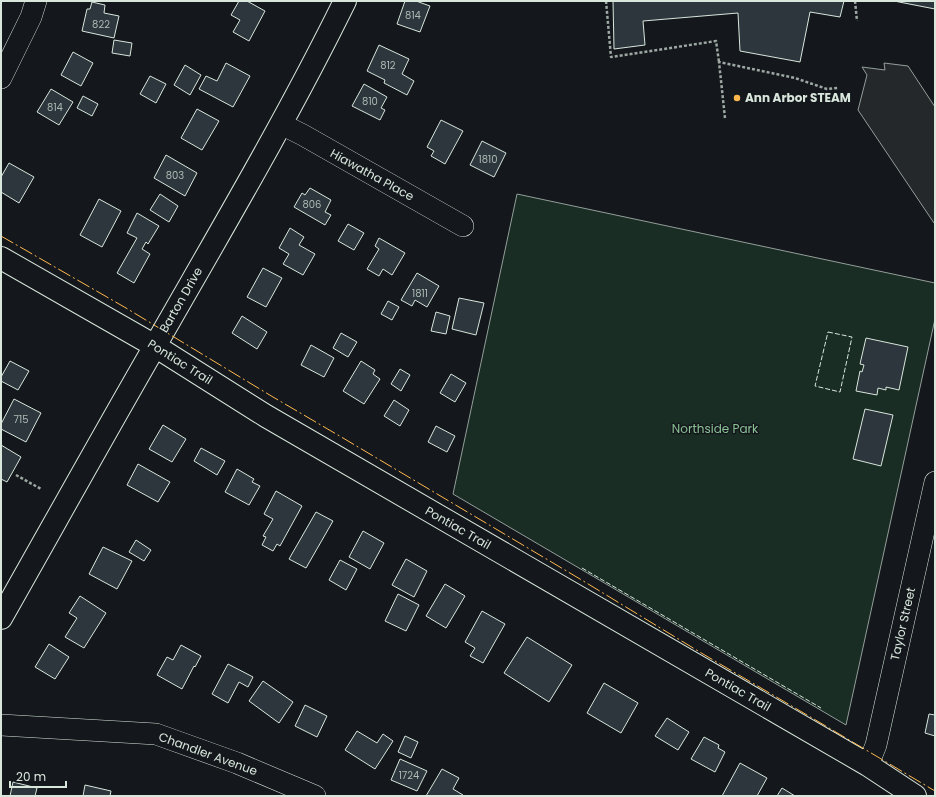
<svg xmlns="http://www.w3.org/2000/svg" width="936" height="797" viewBox="0 0 936 797" font-family="Poppins,sans-serif">
  <style>
    .green { fill: #1a2d24; stroke: #939e99 }
    .parking { fill: #24282b; stroke: #939e99 }
    .building { fill: #2c363c; stroke: #d8e6dc }
    .lines { fill: none; stroke-linecap: round; stroke-linejoin: round }
    .minor-casing { stroke: #d8e6dc; stroke-width: 22 }
    .major-casing { stroke: #d8e6dc; stroke-width: 24 }
    .path { stroke: #9da8a2; stroke-width: 2.5; stroke-dasharray: 3 2; stroke-linecap: butt }
    .minor { stroke: #14181c; stroke-width: 21 }
    .major { stroke: #14181c; stroke-width: 22 }
    .fence { stroke: #d8e6dc; stroke-width: 1; stroke-dasharray: 5 2; stroke-linecap: butt }
    .power { stroke: #ffb74d; stroke-width: 1; stroke-dasharray: 14 3 2 3; stroke-linecap: butt }
    .poi-dot { fill: #ffb74d; stroke: #14181c; stroke-width: 1.5 }
    .labels { text-anchor: middle; stroke-width: 3; stroke-linejoin: round; paint-order: stroke }
    .number-label { font-size: 10px; fill: #adbab4 }
    .poi-label { font-size: 12px; font-weight: bold; fill: #d8e6dc; stroke: #14181c; text-anchor: start }
    .street-label { font-size: 12px; fill: #d8e6dc; stroke: #14181c }
    .park-label { font-size: 12px; fill: #8ac095; stroke: #14181c }
  </style>
  <rect width="100%" height="100%" fill="#14181c"/>
  <path class="green" d="M517 194 935 283V319L846 725 453 494Z"/>
  <path class="parking" d="M884 63 908 66 935 107V221L934 223 858 110 867 75 862 67 885 70Z"/>
  <path class="building" d="M239 1H247L265 11 249 41 233 32 240 20 231 15Z
    M405 1H416L430 6 420 32 397 24Z
    M613 1H844L840 17 810 12 800 62 740 51 738 13 643 21 645 45 614 49Z
    M894 1H935V9Z
    M92 2 105 5 104 13 119 16 114 38 82 31 87 9H90Z
    M114 40 132 43 130 56 112 53Z
    M379 45 409 59 402 74 414 81 407 95 384 83 385 80 367 71Z
    M73 52 93 63 81 86 61 75Z
    M226 63 250 76 233 107 199 89 206 76 217 81Z
    M185 65 201 75 190 95 174 85Z
    M150 76 166 84 156 103 140 94Z
    M364 84 387 97 381 108 385 110 380 120 352 106Z
    M51 89 73 102 59 125 37 112Z
    M83 96 98 104 92 116 77 108Z
    M197 109 219 121 202 150 181 138Z
    M441 120 463 131 445 164 431 156 434 151 427 147Z
    M482 141 506 153 494 177 470 165Z
    M166 155 197 173 185 196 154 178Z
    M9 163 34 177 19 203 1 192V177Z
    M310 188 331 200 325 212 331 215 325 225 294 207 302 193 305 195Z
    M160 194 178 206 169 222 150 210Z
    M99 199 121 211 102 247 80 235Z
    M137 213 159 226 148 244 146 242 142 249 150 254 134 283 117 273 137 238 127 233Z
    M348 224 364 233 354 250 338 241Z
    M290 228 304 237 299 245 315 254 303 275 283 264 289 254 279 248Z
    M379 238 405 253 392 275 383 269 379 276 367 269 379 249 375 246Z
    M263 268 282 278 266 307 247 297Z
    M417 273 439 286 427 307 415 300 412 306 401 300Z
    M459 298 484 303 476 335 452 329Z
    M388 301 399 307 392 320 381 314Z
    M436 312 450 316 446 334 431 331Z
    M242 316 267 332 257 349 232 333Z
    M341 333 357 342 348 357 333 348Z
    M866 338 908 347 899 390 886 387V390L878 388 877 395 856 391 860 371 862 372 864 365 860 364Z
    M311 345 334 358 324 377 301 365Z
    M10 361 29 371 18 390 1 381V377Z
    M361 361 375 370 373 374 380 379 364 404 343 391Z
    M400 369 410 375 401 391 391 384Z
    M451 374 466 383 455 402 440 393Z
    M14 399 41 413 26 442 1 429V424Z
    M394 400 409 410 400 426 384 416Z
    M865 409 893 415 881 466 853 459Z
    M163 425 186 439 172 462 149 449Z
    M436 426 455 436 447 452 428 442Z
    M1 445 21 457 7 482 1 479Z
    M201 448 225 461 217 475 194 461Z
    M138 464 170 482 158 502 127 485Z
    M237 469 254 479 252 482 260 486 249 505 225 492Z
    M276 491 302 506 280 546 277 544 273 551 262 545 266 537 263 536 273 519 264 514Z
    M316 512 333 521 306 568 289 559Z
    M363 531 384 543 370 569 349 557Z
    M136 540 151 550 144 561 129 552Z
    M103 547 132 561 117 589 89 574Z
    M406 559 427 571 414 597 392 585Z
    M340 560 357 569 346 590 329 580Z
    M445 584 465 596 446 628 426 616Z
    M398 594 419 605 406 631 385 621Z
    M80 596 106 613 84 648 65 637 77 618 69 613Z
    M482 611 505 624 483 663 470 656 475 648 465 642Z
    M527 637 572 665 549 702 504 673Z
    M49 644 69 657 55 679 35 667Z
    M181 645 201 656 195 667 194 666 182 689 157 675 167 657 173 660Z
    M228 664 253 677 248 687 239 682 228 703 212 694Z
    M263 681 293 702 279 723 249 701Z
    M604 683 638 703 621 733 587 713Z
    M305 705 327 716 317 737 295 726Z
    M929 714 935 715V736L925 733Z
    M667 718 689 732 678 750 655 736Z
    M357 731 377 743 383 734 393 741 375 769 345 750Z
    M405 736 418 742 411 758 398 752Z
    M704 737 719 745 718 748 725 752 715 772 691 759Z
    M400 759 427 771 417 791 391 780Z
    M740 763 767 778 757 796H722Z
    M442 769 459 778 453 789 463 795V796H426Z
    M13 782 37 788 35 796H10Z
    M85 785 111 791 110 796H83Z
    M782 788 795 796H777Z"/>
  <g class="lines">
    <g class="minor-casing">
      <path id="minor" d="M1 78 31 17 36 1
        M281 124 303 135 463 226
        M1 725 156 734 237 763 315 796
        M868 765 876 745 935 482"/>
    </g>
    <g class="major-casing">
      <path id="major" d="M1 258 155 346 266 416 868 765 915 796
        M1 618C52 528 103 436 155 346 220 232 287 119 345 1"/>
    </g>
    <path class="path" d="M606 1 611 57 716 41 719 62
      M855 1 857 21
      M725 118 719 62 795 78 827 89 838 88
      M16 475 41 489"/>
    <use href="#minor" class="minor"/>
    <use href="#major" class="major"/>
    <path class="fence" d="M828 332 852 337 840 392 815 386Z
      M582 568 821 708"/>
    <path class="power" d="M1 236 126 308 273 397 343 438 580 579 703 654 819 722 935 791"/>
  </g>
  <circle class="poi-dot" cx="737" cy="98" r="4"/>
  <g class="labels">
    <g class="number-label">
      <text x="413" y="19">814</text>
      <text x="101" y="28">822</text>
      <text x="388" y="69">812</text>
      <text x="370" y="105">810</text>
      <text x="55" y="111">814</text>
      <text x="488" y="163">1810</text>
      <text x="175" y="179">803</text>
      <text x="312" y="208">806</text>
      <text x="420" y="297">1811</text>
      <text x="21" y="423">715</text>
      <text x="409" y="779">1724</text>
    </g>
    <g class="poi-label">
      <text x="745" y="102">Ann Arbor STEAM</text>
    </g>
    <g class="street-label">
      <text transform="translate(372 175) rotate(29)" y="4">Hiawatha Place</text>
      <text transform="translate(181 300) rotate(-60)" y="4">Barton Drive</text>
      <text transform="translate(180 362) rotate(32)" y="4">Pontiac Trail</text>
      <text transform="translate(458 528) rotate(30)" y="4">Pontiac Trail</text>
      <text transform="translate(903 624) rotate(-77)" y="4">Taylor Street</text>
      <text transform="translate(738 690) rotate(30)" y="4">Pontiac Trail</text>
      <text transform="translate(208 754) rotate(20)" y="4">Chandler Avenue</text>
    </g>
    <g class="park-label">
      <text x="715" y="433">Northside Park</text>
    </g>
  </g>
  <rect width="936" height="797" fill="none" stroke="#d8e6dc" stroke-width="4"/>
  <path d="M10 781v6h56v-6" fill="none" stroke="#d8e6dc" stroke-width="2"/>
  <text x="16" y="781" font-size="12" fill="#d8e6dc" stroke="#14181c" stroke-width="3" paint-order="stroke">20 m</text>
</svg>
